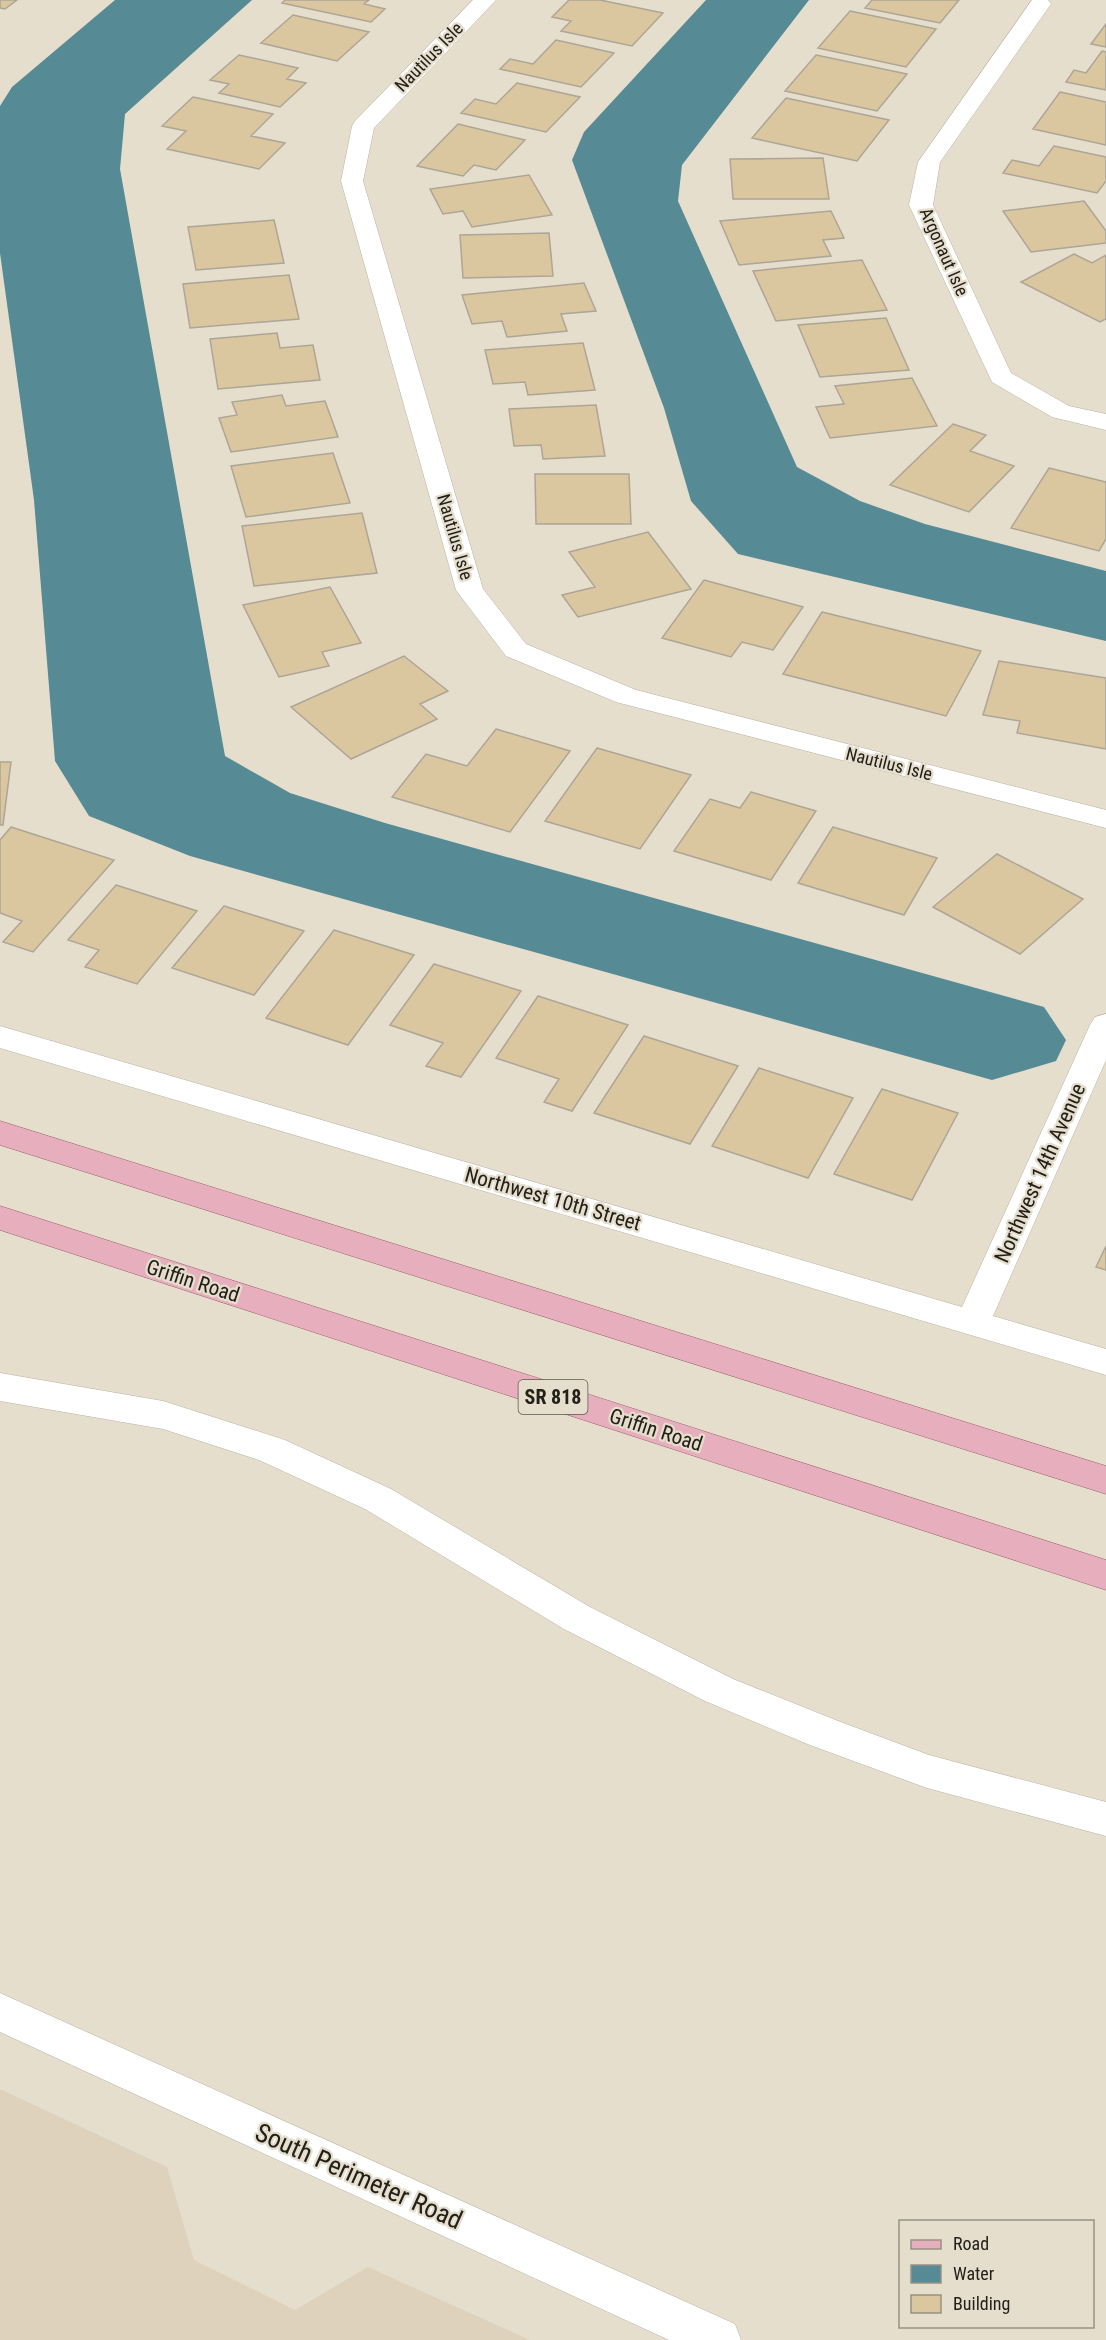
<svg xmlns="http://www.w3.org/2000/svg" width="1106" height="2340" viewBox="0 0 1106 2340" font-family="'Roboto Condensed',sans-serif">
  <style>
    .built { fill: #ded2bc }
    .water { fill: #568a95 }
    .building { fill: #dbc79f; stroke: #ada596; stroke-width: 1.5 }
    .lines { fill: none; stroke-linecap: round; stroke-linejoin: round }
    .minor-casing { stroke: #bab2a3; stroke-width: 1 }
    .major-casing { stroke: #985a68; stroke-width: 1 }
    .minor { fill: #fff; fill-rule: evenodd }
    .major { fill: #e7afbe; fill-rule: evenodd }
    .labels { text-anchor: middle; stroke-width: 4.5; stroke-linejoin: round; paint-order: stroke }
    .far-street-label { font-size: 18px; fill: #23201a; stroke: #e6decd }
    .shield { fill: #e6decd; stroke: #5e5950; stroke-width: 1.5 }
    .shield-label { font-size: 20px; font-weight: bold; fill: #23201a }
    .street-label { font-size: 21px; fill: #23201a; stroke: #e6decd }
    .near-street-label { font-size: 26px; fill: #23201a; stroke: #e6decd }
  </style>
  <rect width="100%" height="100%" fill="#e6decd"/>
  <path class="built" d="M0 2089 167 2167 194 2260 295 2310 368 2267 530 2340H0Z"/>
  <path class="water" d="M115 0H252L125 114 120 169 225 756 290 793 385 823 1044 1007 1066 1040 1056 1061 992 1080 190 856 89 816 55 761 34 500 0 253V106L12 87Z
    M706 0H809L682 165 678 201 797 467 860 501 925 524 1106 571V641L738 554 691 501 664 408 572 160 584 132Z"/>
  <path class="building" d="M0 0H17L5 9 0 8Z
    M285 0H369L364 4 385 9 371 22 282 3Z
    M569 0H600L663 13 632 46 561 31 571 21 552 17Z
    M872 0H959L940 23 865 8Z
    M850 11 936 29 906 67 818 48Z
    M293 15 369 32 337 61 261 43Z
    M1106 24V47L1091 44Z
    M556 40 614 53 581 87 500 69 510 59 533 64Z
    M1102 51 1106 52V90L1066 82 1074 70 1086 73Z
    M239 55 298 68 287 79 306 83 280 107 219 93 229 84 210 80Z
    M816 55 907 74 877 111 785 91Z
    M517 83 580 97 546 132 461 113 475 99 496 104Z
    M1060 92 1106 102V145L1033 129Z
    M193 97 273 114 251 136 285 143 259 169 167 149 186 131 162 126Z
    M786 98 889 120 857 161 752 138Z
    M458 124 525 140 496 170 474 165 463 176 417 166Z
    M1054 146 1106 157V181L1097 193 1003 173 1012 160 1039 166Z
    M823 158 829 199H733L730 159Z
    M529 175 552 215 472 227 463 211 443 214 430 189Z
    M1084 201 1106 231V243L1031 252 1003 211Z
    M831 211 844 238 823 240 831 256 739 265 720 221Z
    M274 220 284 263 196 270 188 227Z
    M549 233 553 276 463 278 460 235Z
    M1074 254 1092 263 1106 255V319L1100 322 1021 282Z
    M862 260 887 310 776 321 753 271Z
    M289 275 299 319 190 328 183 284Z
    M584 283 596 311 561 314 567 331 507 337 502 321 472 324 462 295Z
    M886 318 909 370 820 377 798 325Z
    M277 333 280 348 313 345 320 380 218 389 210 339Z
    M583 343 595 390 528 395 525 382 493 384 485 350Z
    M912 378 937 426 830 438 816 407 844 404 835 386Z
    M282 395 286 406 325 401 338 437 231 452 219 418 237 415 232 402Z
    M596 405 605 456 543 459 541 445 514 446 509 409Z
    M953 424 986 435 970 451 1014 466 969 512 890 485Z
    M333 453 350 503 246 517 231 466Z
    M1049 468 1106 482V539L1099 551 1011 528Z
    M535 474H629L631 524H536Z
    M362 513 377 573 254 586 242 526Z
    M648 532 691 589 578 617 562 595 595 587 569 552Z
    M704 580 803 607 773 650 742 642 731 657 662 638Z
    M330 587 361 643 322 652 329 666 279 677 243 605Z
    M822 612 981 651 946 716 783 674Z
    M404 656 448 691 420 704 437 719 351 759 291 707Z
    M999 661 1106 678V749L1017 733 1020 721 983 715Z
    M496 729 570 751 510 832 392 797 426 754 467 766Z
    M597 748 691 775 640 849 545 821Z
    M0 762H11L3 825H0Z
    M751 792 816 811 771 880 674 851 710 799 740 808Z
    M11 827 114 860 33 952 3 942 22 921 0 913V840Z
    M833 827 937 858 904 915 798 883Z
    M997 854 1083 899 1020 954 933 907Z
    M116 885 197 911 137 984 85 967 99 950 68 940Z
    M224 906 304 931 254 995 172 968Z
    M334 930 414 955 348 1045 266 1018Z
    M434 964 521 991 461 1077 426 1066 443 1043 390 1025Z
    M538 996 628 1025 572 1111 544 1102 559 1079 496 1058Z
    M644 1036 738 1066 690 1144 594 1113Z
    M759 1068 853 1098 808 1178 712 1146Z
    M882 1089 958 1113 912 1200 834 1174Z
    M1106 1246V1270L1096 1267Z"/>
  <g class="lines">
    <g class="minor-casing">
      <path id="minor" d="M473 0H496L374 128 363 181 483 589 526 644 636 690 1106 810V828L616 702 506 656 456 590 341 181 352 126 355 121Z
        M1032 0H1048L1051 4 940 162 933 205 1011 373 1069 406 1106 414V430L1052 417 992 382 909 205 918 162Z
        M1106 1014V1060L993 1316 1106 1349V1375L0 1048V1026L962 1307 1090 1025 1095 1017Z
        M0 1373 163 1401 285 1440 391 1489 590 1607 733 1679 838 1721 929 1755 1106 1802V1836L927 1788 810 1745 705 1701 564 1629 365 1509 259 1460 163 1429 0 1401Z
        M0 1993 735 2324 741 2340H669L0 2032Z"/>
    </g>
    <g class="major-casing">
      <path id="major" d="M0 1121 1106 1466V1494L0 1145Z
        M0 1206 1106 1560V1590L0 1230Z"/>
    </g>
    <use href="#minor" class="minor"/>
    <use href="#major" class="major"/>
  </g>
  <g class="labels">
    <g class="far-street-label">
      <text transform="translate(429 57) rotate(-46)" y="6">Nautilus Isle</text>
      <text transform="translate(944 252) rotate(66)" y="6">Argonaut Isle</text>
      <text transform="translate(455 537) rotate(74)" y="6">Nautilus Isle</text>
      <text transform="translate(889 764) rotate(14)" y="6">Nautilus Isle</text>
    </g>
    <rect class="shield" x="518.5" y="1380" width="69" height="34" rx="4.5"/>
    <g class="shield-label">
      <text x="553" y="1404">SR 818</text>
    </g>
    <g class="street-label">
      <text transform="translate(1040 1173) rotate(-66)" y="7">Northwest 14th Avenue</text>
      <text transform="translate(553 1199) rotate(16)" y="7">Northwest 10th Street</text>
      <text transform="translate(193 1281) rotate(18)" y="7">Griffin Road</text>
      <text transform="translate(656 1430) rotate(18)" y="7">Griffin Road</text>
    </g>
    <g class="near-street-label">
      <text transform="translate(359 2176) rotate(24)" y="9">South Perimeter Road</text>
    </g>
  </g>
  <rect x="899" y="2220" width="195" height="108" fill="#e6decd" stroke="#989285" stroke-width="1.5"/>
  <rect x="911" y="2240" width="30" height="9" fill="#e7afbe" stroke="#989285" stroke-width="1.5"/>
  <text x="953" y="2250" font-size="18" fill="#23201a">Road</text>
  <rect x="911" y="2265" width="30" height="18" fill="#568a95" stroke="#989285" stroke-width="1.5"/>
  <text x="953" y="2280" font-size="18" fill="#23201a">Water</text>
  <rect x="911" y="2295" width="30" height="18" fill="#dbc79f" stroke="#989285" stroke-width="1.5"/>
  <text x="953" y="2310" font-size="18" fill="#23201a">Building</text>
</svg>
